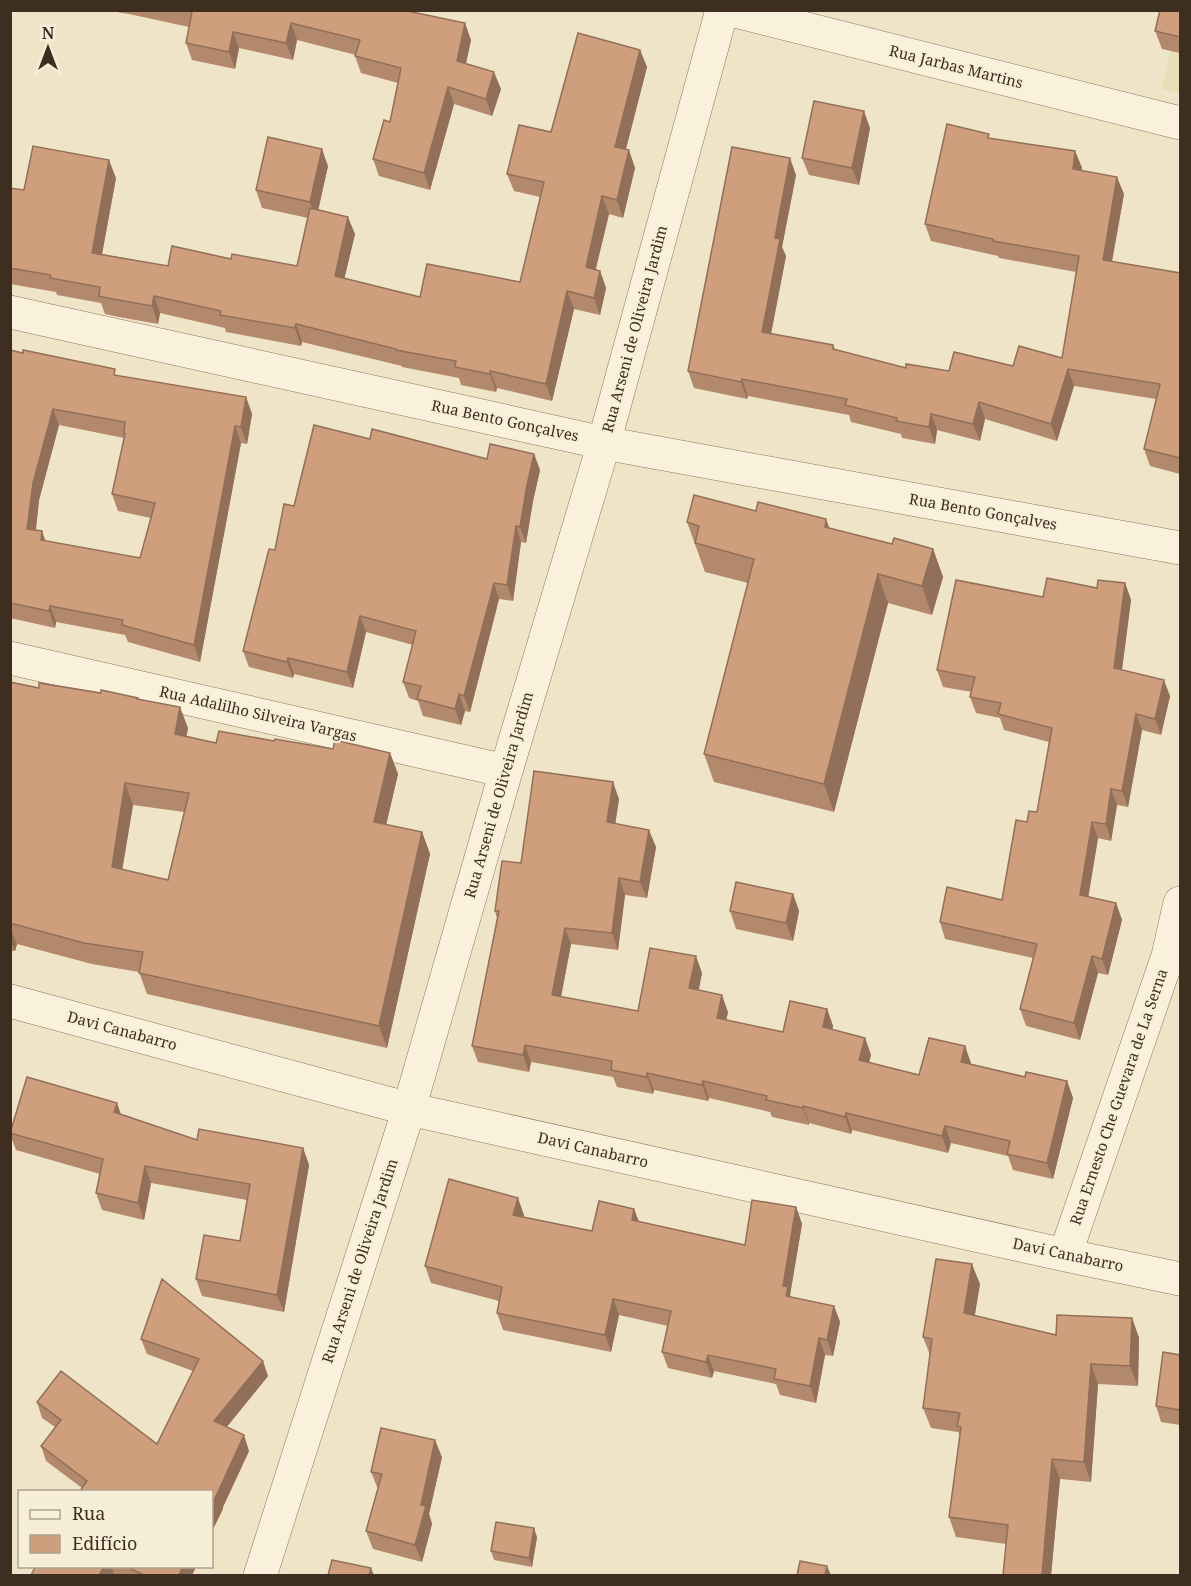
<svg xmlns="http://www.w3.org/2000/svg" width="1191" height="1586" viewBox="0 0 1191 1586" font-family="'Noto Serif',serif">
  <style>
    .farmland { fill: #e6deb5 }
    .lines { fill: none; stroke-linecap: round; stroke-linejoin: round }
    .minor-casing { stroke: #8d765c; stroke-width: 34 }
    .minor { stroke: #faf1dc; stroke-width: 33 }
    .wall { fill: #b2896c; fill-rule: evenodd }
    .shaded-wall { fill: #916f58 }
    .building { fill: #cf9f7d; stroke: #916f58; stroke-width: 1.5; fill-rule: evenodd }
    .labels { text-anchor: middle; stroke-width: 4.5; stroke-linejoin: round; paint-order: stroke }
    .street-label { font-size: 15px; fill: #3d2e20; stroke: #f7eed8 }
  </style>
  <rect width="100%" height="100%" fill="#f0e4c8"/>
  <path class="farmland" d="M1179 11H1180V93L1162 89Z"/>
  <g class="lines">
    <g class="minor-casing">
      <path id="minor" d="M731 10 1180 123
        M10 312 604 443 1180 548
        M10 658 506 771
        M10 1001 409 1109 1065 1255 1180 1279
        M1065 1255 1168 956 1180 903
        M260 1576 409 1109 506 771 604 443 722 10"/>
    </g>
    <use href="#minor" class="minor"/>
  </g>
  <path class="wall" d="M104 10H403L471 40 466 63 501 89 492 116 454 104 430 190 379 176 373 159 390 122 398 83 361 73 355 56 356 55 297 40 293 60 239 48 235 69 192 60 186 43 189 27 129 14Z
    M1180 10V53L1162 49 1155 31Z
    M640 50 647 67 626 149 635 168 623 218 609 214 595 270 600 271 606 288 600 315 574 309 552 401 497 388 496 392 461 385 459 378 402 367V366L302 342 301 346 226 332 225 328 160 313 158 324 119 317 105 314 101 303 57 295 56 292 10 284V188L24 190 116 178 102 254 168 266 231 259 297 266 308 218 262 208 256 190 328 166 318 210 355 234 344 278 420 297 520 282 540 197 514 191 507 174 551 132Z
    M870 128 859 185 809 175 802 158Z
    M991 139 1075 151 1082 168 1081 171 1124 194 1112 262 1180 273V474L1150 466 1144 449 1156 399 1074 386 1057 441 985 419 980 441 937 430 935 444 902 438 901 434 851 422 849 415 748 396 747 399 694 388 688 371 796 175 782 247 786 256 771 334 833 345 835 349 906 368 949 371 1013 366 1062 358 1076 272 999 258 998 256 931 241 925 224Z
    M10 350 118 376 246 397 252 414 247 444 241 443 200 662 128 642 125 635 56 622 55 628 10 618ZM59 425 124 438 112 494 118 511 151 518 140 558 46 541 36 530 39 500Z
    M370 439 487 459 534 454 540 470 533 501 526 543 521 542 513 601 499 599 470 712 465 711 461 725 423 716 418 701 409 698 403 682 413 645 366 632 353 688 294 674 293 678 249 667 243 651 275 550 294 506Z
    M756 511 892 544 933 549 943 577 932 615 888 603 834 812 714 782 704 754 748 583 705 572 687 522Z
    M1125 583 1131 600 1122 670 1170 696 1161 735 1142 730 1128 807 1117 805 1111 841 1098 838 1088 897 1116 903 1122 920 1108 975 1098 973 1080 1040 1026 1026 1020 1009 1033 958 945 939 940 922 1002 900 1027 822 1037 812 1049 742 1004 730 1000 718 976 713 970 697 972 692 943 687 937 670 1097 588Z
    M10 682 39 688 138 700 188 728 186 736 216 743 274 741 333 749 390 753 398 774 386 824 422 832 430 854 387 1048 147 994 139 972 92 964 17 944 15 951H10ZM133 805 184 812 168 880 122 870Z
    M619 799 615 824 656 847 647 898 625 895 618 950 571 944 561 997 638 1011 702 973 698 990 728 1012 726 1020 783 1032 827 1009 833 1026 832 1030 865 1038 871 1055 869 1062 919 1075 965 1046 970 1064 1025 1077 1067 1081 1073 1098 1053 1179 1013 1170 1008 1156 951 1143 948 1153 852 1130 851 1134 809 1123V1125L772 1117 770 1112 709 1098 708 1101 654 1090 653 1094 617 1087 613 1077 531 1062 529 1072 478 1062 472 1046 497 918 495 911 521 863Z
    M793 894 799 911 793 941 736 929 730 911Z
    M122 1115 197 1140 303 1148 309 1165 284 1312 202 1296 196 1279 240 1241 247 1200 151 1183 144 1220 102 1210 96 1193 100 1174 16 1150 10 1134V1132Z
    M796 1207 802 1224 790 1295 791 1297 834 1306 840 1322 833 1356 825 1355 816 1403 780 1395 776 1384 714 1371 712 1378 668 1368 662 1352 668 1326 619 1315 611 1352 503 1330 497 1313 499 1301 431 1283 425 1266 524 1215 523 1217 592 1231 634 1209 639 1222 745 1245Z
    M980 1284 974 1315 1056 1335 1132 1318 1139 1338 1138 1386 1098 1384 1091 1482 1060 1479 1051 1575H1003L1006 1544 956 1537 949 1517 960 1435 958 1432 931 1428 923 1408 930 1355 923 1337Z
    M141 1339 268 1376 227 1427 249 1451 223 1507V1509L212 1531V1491L82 1488 46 1461 41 1446 55 1427 42 1418 37 1402 157 1444 193 1371 147 1354Z
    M1180 1355V1425L1161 1422 1156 1406Z
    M442 1457 429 1514 432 1524 422 1562 373 1549 366 1531 378 1489 371 1472Z
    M537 1537 532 1567 494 1560 491 1551Z
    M36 1566H194L195 1569 192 1575H117L114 1574Z"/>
  <path class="shaded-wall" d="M291 23 297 40 293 60 286 43Z
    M465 23 471 40 463 77 457 61Z
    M233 32 239 48 235 69 229 52Z
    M640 50 647 67 622 164 615 147Z
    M494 72 501 89 492 116 486 99Z
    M448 87 454 104 430 190 424 173Z
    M864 111 870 128 859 185 852 168Z
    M322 149 328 166 316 220 310 202Z
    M629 150 635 168 623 218 617 200Z
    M1075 151 1082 168 1079 186 1073 169Z
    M790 158 796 175 782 247 786 256 768 349 762 332 775 238Z
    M109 160 116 178 99 270 92 253Z
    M1117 177 1124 194 1109 277 1103 260Z
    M602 196 609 214 592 285 586 267Z
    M348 217 355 234 341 293 335 276Z
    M600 271 606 288 600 315 594 298Z
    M567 291 574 309 552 401 546 384Z
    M154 296 160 313 158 324 152 306Z
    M296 324 302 342 301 346 295 328Z
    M1068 369 1074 386 1057 441 1051 424Z
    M490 371 497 388 496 392 490 374Z
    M742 379 748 396 747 399 741 382Z
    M246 397 252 414 247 444 241 427Z
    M979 402 985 419 980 441 973 424Z
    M53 409 59 425 39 500 34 545 27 529 33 483Z
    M931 414 937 430 935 444 929 427Z
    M235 426 241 443 200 662 194 645Z
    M534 454 540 470 533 501 526 543 520 527 527 485Z
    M826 519 837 548 825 527Z
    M516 526 521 542 513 601 507 585Z
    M42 531 48 548 41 540Z
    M933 549 943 577 932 615 922 586Z
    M878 574 888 603 834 812 824 784Z
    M494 583 499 599 470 712 464 696Z
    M1125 583 1131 600 1120 684 1114 668Z
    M50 606 56 622 55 628 49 611Z
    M360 616 366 632 353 688 347 672Z
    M288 658 294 674 293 678 287 662Z
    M1164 680 1170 696 1161 735 1155 719Z
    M459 694 465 711 461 725 455 709Z
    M180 707 188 728 183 755 175 734Z
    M1136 714 1142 730 1128 807 1122 791Z
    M390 753 398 774 382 843 374 822Z
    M613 782 619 799 613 839 607 822Z
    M125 783 133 805 119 889 112 867Z
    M1111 789 1117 805 1111 841 1106 824Z
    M1092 822 1098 838 1086 911 1080 895Z
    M649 830 656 847 647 898 640 882Z
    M422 832 430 854 387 1048 379 1026Z
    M619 878 625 895 618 950 612 933Z
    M793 894 799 911 793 941 786 923Z
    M1116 903 1122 920 1108 975 1102 959Z
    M10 928 17 944 15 951 10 939Z
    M565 928 571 944 558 1012 552 995Z
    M696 956 702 973 696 1005 689 988Z
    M1092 956 1098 973 1080 1040 1074 1023Z
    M722 995 728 1012 723 1035 717 1018Z
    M827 1009 833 1026 829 1044 823 1027Z
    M865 1038 871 1055 865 1077 859 1060Z
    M525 1045 531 1062 529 1072 523 1055Z
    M965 1046 971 1063 967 1079 961 1062Z
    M647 1073 654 1090 653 1094 647 1077Z
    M703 1081 709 1098 708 1101 702 1085Z
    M1067 1081 1073 1098 1053 1179 1047 1163Z
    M117 1103 123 1120 114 1112Z
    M803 1106 809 1123V1125L803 1108Z
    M846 1113 852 1130 851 1134 845 1117Z
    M945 1126 951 1143 948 1153 942 1136Z
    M303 1148 309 1165 284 1312 277 1295Z
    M145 1166 151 1183 144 1220 138 1203Z
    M518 1198 524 1215 519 1232 513 1215Z
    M796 1207 802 1224 790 1295 794 1304 792 1313 783 1286Z
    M634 1209 640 1225 632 1220Z
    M972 1264 980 1284 972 1333 964 1313Z
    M613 1299 619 1315 611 1352 605 1335Z
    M834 1306 840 1322 833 1356 827 1340Z
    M1132 1318 1139 1338 1138 1386 1130 1366Z
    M819 1338 825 1355 816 1403 810 1386Z
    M708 1355 714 1371 712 1378 706 1362Z
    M263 1361 268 1376 219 1436 214 1421Z
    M1091 1364 1098 1384 1091 1482 1084 1462Z
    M244 1435 249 1451 223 1507V1509L212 1531V1505Z
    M435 1440 442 1457 429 1514 432 1524 422 1562 415 1545 421 1505Z
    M1052 1459 1060 1479 1051 1575H1042Z
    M534 1528 537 1537 532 1567 529 1558Z
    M104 1566H111L114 1574V1575H99Z
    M183 1566H194L195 1569 192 1575H179Z
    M827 1566 831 1575H825Z
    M371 1568 374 1575H369Z"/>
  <path class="building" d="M186 10H403L465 23 457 61 494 72 486 99 448 87 424 173 373 159 384 120 390 122 401 68 355 56 360 40 291 23 286 43 233 32 229 52 186 43 192 12Z
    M1160 10H1180V37L1155 31Z
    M578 33 640 50 615 147 629 150 617 200 602 196 586 267 600 271 594 298 567 291 546 384 490 371V374L455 367 456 361 396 350V349L296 324 295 328 220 315 221 311 154 296 152 306 113 299 99 296 100 287 50 278 51 275 10 268V188L24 190 33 146 109 160 92 253 168 266 172 246 231 259 232 254 297 266 310 208 348 217 335 276 420 297 427 264 520 282 544 182 507 174 519 125 551 132Z
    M814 101 864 111 852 168 802 158Z
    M947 124 989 134 988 138 1075 151 1073 169 1117 177 1103 260 1180 273V458L1144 449 1160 384 1068 369 1051 424 979 402 973 424 931 414 929 427 896 421 897 418 845 405 847 399 742 379 741 382 688 371 732 147 790 158 775 238 780 239 762 332 833 345V349L906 368V364L949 371 954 352 1013 366 1019 346 1062 358 1079 256 993 241V239L925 224Z
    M268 137 322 149 310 202 256 190Z
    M10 350 23 353V350L115 369 114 375 246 397 241 427 235 426 194 645 122 625 123 620 50 606 49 611 10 603ZM53 409 125 422 124 434H125L112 494 155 503 140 558 41 540 42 531 27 529 33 483Z
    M314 425 370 439 372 429 487 459 490 444 534 454 527 485 520 527 516 526 507 585 494 583 464 696 459 694 455 709 417 699 421 686 403 682 416 631 360 616 347 672 288 658 287 662 243 651 269 549 275 550 284 504 294 506Z
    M694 495 756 511 758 502 826 519 825 527 892 544 894 538 933 549 922 586 878 574 824 784 704 754 754 559 695 543 699 526 687 522Z
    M1047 578 1097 588 1098 580 1125 583 1114 668 1164 680 1155 719 1136 714 1122 791 1111 789 1106 824 1092 822 1080 895 1116 903 1102 959 1092 956 1074 1023 1020 1009 1037 944 940 922 947 887 1002 900 1016 820 1027 822 1029 811 1037 812 1052 728 998 714 1001 703 970 697 975 677 937 670 956 580 1043 597Z
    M10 682 39 688V683L101 693V690L138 698 137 699 180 707 175 734 216 743 219 731 274 741 275 739 333 749 335 740 390 753 374 822 422 832 379 1026 139 973 143 952 84 943 10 923ZM125 783 189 793 168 880 112 867Z
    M534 771 613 782 607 822 649 830 640 882 619 878 612 933 565 928 552 995 638 1011 650 948 696 956 689 988 722 995 717 1018 783 1032 790 1001 827 1009 823 1027 865 1038 859 1060 919 1075 929 1038 965 1046 961 1062 1025 1077 1026 1072 1067 1081 1047 1163 1007 1154 1010 1141 945 1126 942 1136 846 1113 845 1117 803 1106V1108L766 1100 767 1096 703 1081 702 1085 647 1073V1077L611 1070 612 1061 525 1045 523 1055 472 1046 499 911H495L502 861 521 863Z
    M736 882 793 894 786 923 730 911Z
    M27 1077 117 1103 114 1112 197 1140 199 1129 303 1148 277 1295 196 1279 204 1235 240 1241 250 1184 145 1166 138 1203 96 1193 103 1159 10 1133Z
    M449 1179 518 1198 513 1215 592 1231 599 1201 634 1209 632 1220 745 1245 752 1200 796 1207 783 1286 788 1287 786 1296 834 1306 827 1340 819 1338 810 1386 774 1379 776 1369 708 1355 706 1362 662 1352 671 1311 613 1299 605 1335 497 1313 502 1287 425 1266Z
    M936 1259 972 1264 964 1313 1056 1335 1057 1315 1132 1318 1130 1366 1091 1364 1084 1462 1052 1459 1042 1575H1003L1008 1525 949 1517 961 1427 957 1426 960 1413 923 1408 932 1339 923 1337Z
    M162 1279 263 1361 214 1421 244 1435 212 1505V1491H80L87 1481 41 1446 61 1420 37 1402 61 1371 157 1444 199 1359 141 1339Z
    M1163 1352 1180 1355V1410L1156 1406Z
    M381 1428 435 1440 421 1505 426 1506 415 1545 366 1531 382 1474 371 1472Z
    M496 1522 534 1528 529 1558 491 1551Z
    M332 1560 371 1568 369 1575H328Z
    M800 1561 827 1566 825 1575H797Z
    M36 1566H104L99 1575H31Z
    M125 1566H183L179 1575H144Z"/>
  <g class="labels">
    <g class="street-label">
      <text transform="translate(956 67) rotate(14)" y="5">Rua Jarbas Martins</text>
      <text transform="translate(635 329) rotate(-75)" y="5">Rua Arseni de Oliveira Jardim</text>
      <text transform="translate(505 421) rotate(12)" y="5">Rua Bento Gonçalves</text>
      <text transform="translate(983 512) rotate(10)" y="5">Rua Bento Gonçalves</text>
      <text transform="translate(258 714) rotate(13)" y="5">Rua Adalilho Silveira Vargas</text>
      <text transform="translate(499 795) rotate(-74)" y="5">Rua Arseni de Oliveira Jardim</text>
      <text transform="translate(122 1031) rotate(15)" y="5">Davi Canabarro</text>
      <text transform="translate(1119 1097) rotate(-71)" y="5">Rua Ernesto Che Guevara de La Serna</text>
      <text transform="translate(593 1150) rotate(13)" y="5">Davi Canabarro</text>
      <text transform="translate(1068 1255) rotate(12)" y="5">Davi Canabarro</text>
      <text transform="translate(360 1261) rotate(-72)" y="5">Rua Arseni de Oliveira Jardim</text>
    </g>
  </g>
  <rect width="1191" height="1586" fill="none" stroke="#3d2e20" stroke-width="24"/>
  <rect x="18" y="1490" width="195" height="78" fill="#f7eed8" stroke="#ada18e" stroke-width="1.5"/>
  <rect x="30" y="1510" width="30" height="9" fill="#faf1dc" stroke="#ada18e" stroke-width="1.5"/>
  <text x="72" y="1520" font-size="18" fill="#3d2e20">Rua</text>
  <rect x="30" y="1535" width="30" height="18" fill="#cf9f7d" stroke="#ada18e" stroke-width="1.5"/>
  <text x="72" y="1550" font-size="18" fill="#3d2e20">Edifício</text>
  <g transform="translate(48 48)" stroke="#f7eed8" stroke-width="4.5" paint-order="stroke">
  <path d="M0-4.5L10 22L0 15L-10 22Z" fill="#3d2e20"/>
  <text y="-9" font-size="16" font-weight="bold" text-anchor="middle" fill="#3d2e20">N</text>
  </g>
</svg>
